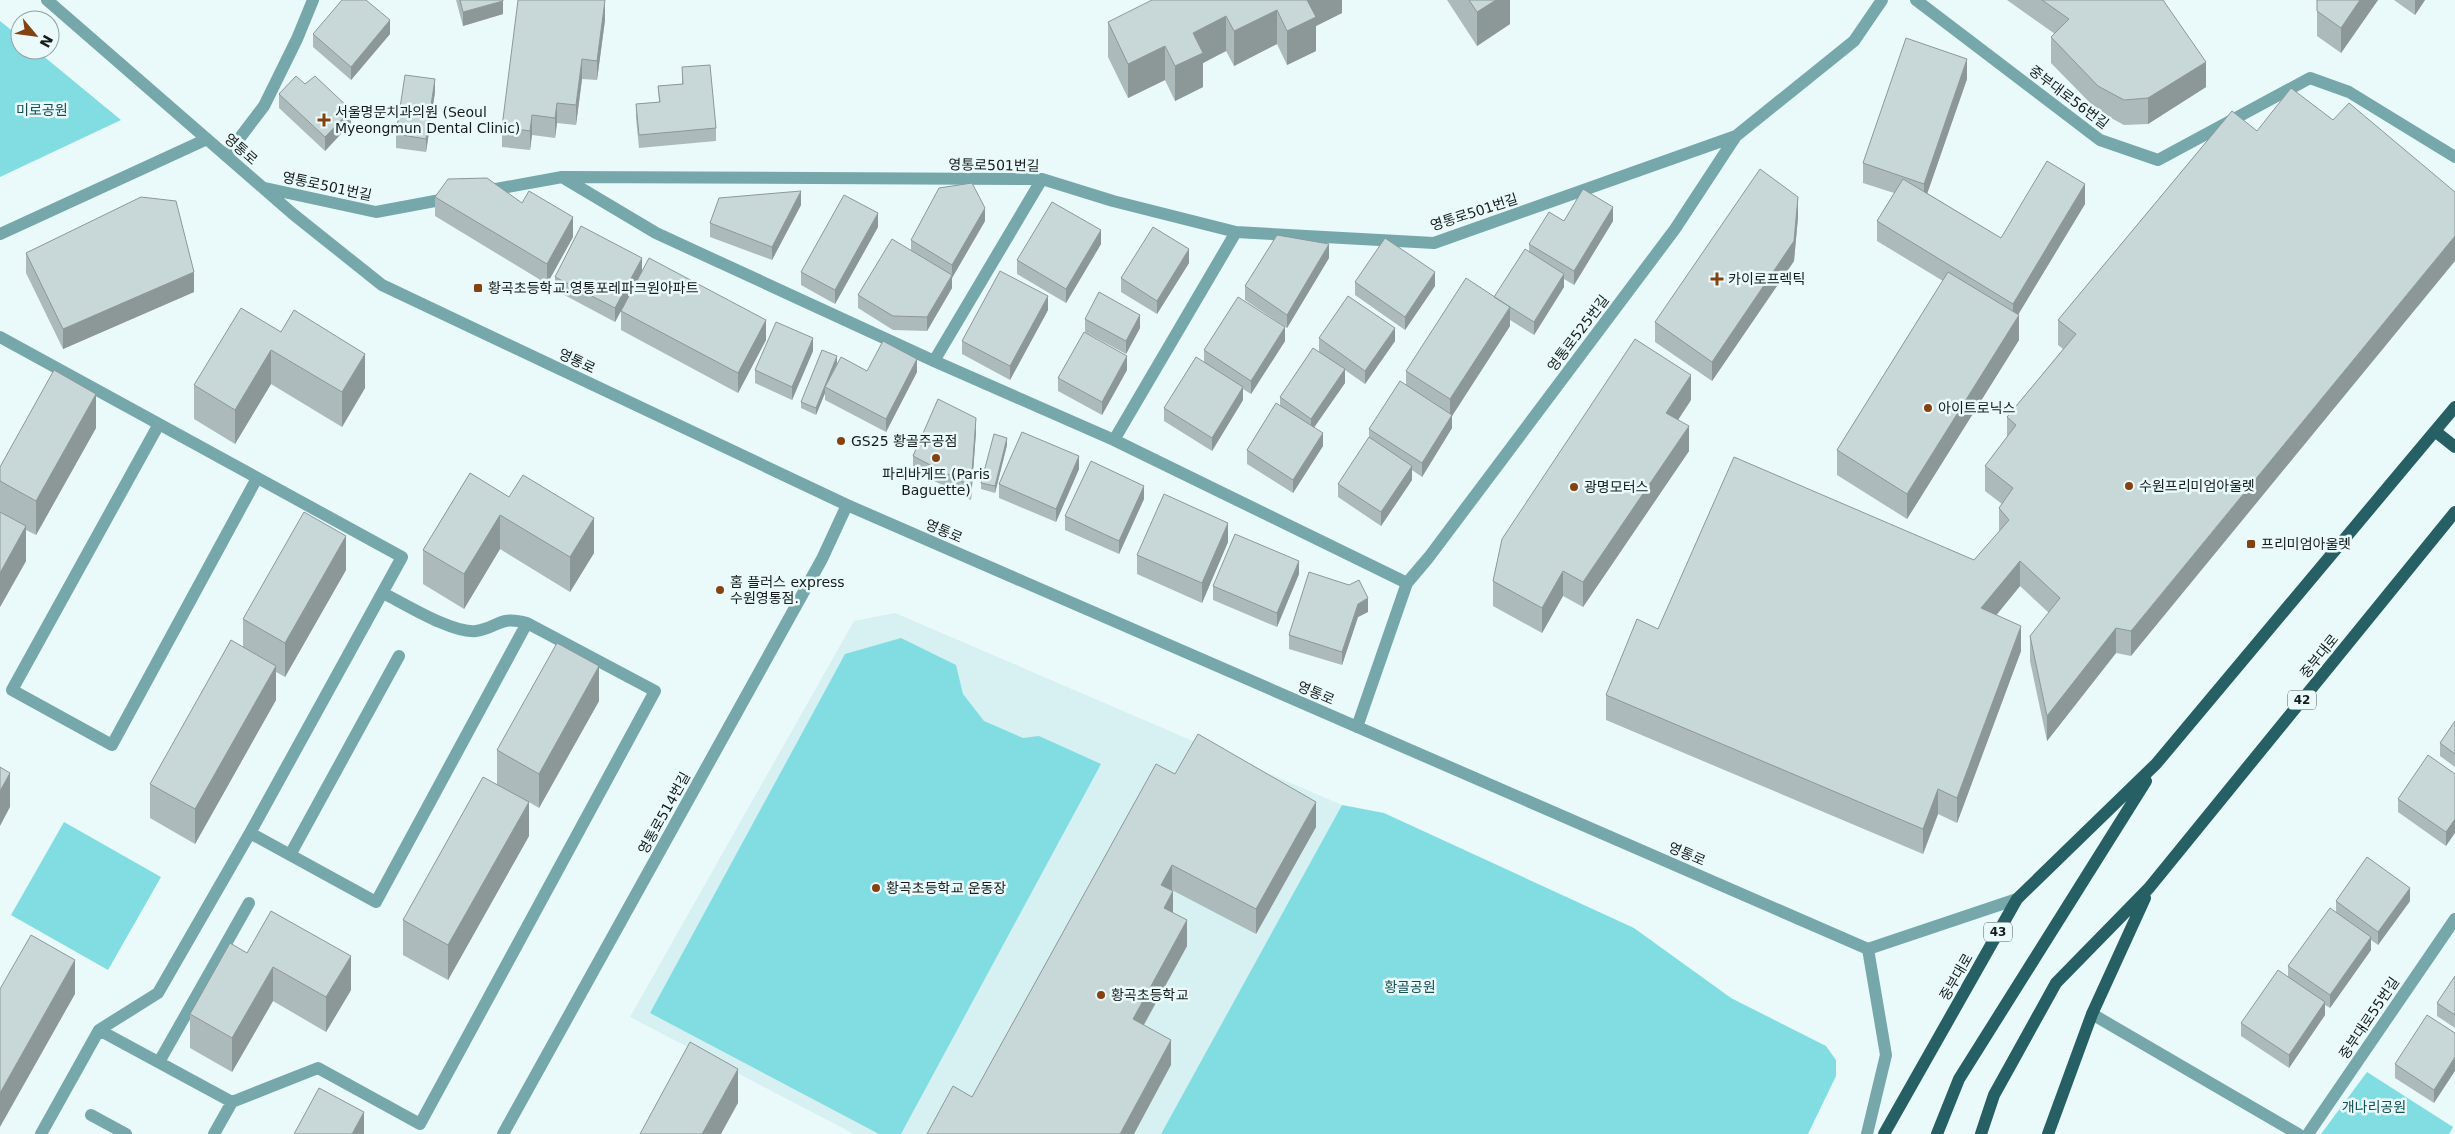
<svg xmlns="http://www.w3.org/2000/svg" width="2455" height="1134" viewBox="0 0 2455 1134" font-family="'DejaVu Sans','Noto Sans KR',sans-serif">
  <style>
    .built { fill: #d7f0f2 }
    .green { fill: #82dde3 }
    .lines { fill: none; stroke-linecap: round; stroke-linejoin: round }
    .minor { stroke: #76a8ab; stroke-width: 12 }
    .major { stroke: #266064; stroke-width: 12 }
    .wall { fill: #acbabb }
    .shaded-wall { fill: #8c9798 }
    .building { fill: #c8d8d9; stroke: #8c9798 }
    .poi-dot { fill: #844211; stroke: #eafafb; stroke-width: 2 }
    .labels { text-anchor: middle; stroke-width: 5; stroke-linejoin: round; paint-order: stroke }
    .shield { fill: #eafafb; stroke: #555e5e; stroke-width: 1 }
    .shield-label { font-size: 12px; font-weight: bold; fill: #151b1b }
    .street-label { font-size: 14px; fill: #151b1b; stroke: #eafafb }
    .park-label { font-size: 14px; fill: #124e52; stroke: #eafafb }
    .poi-label { font-size: 14px; fill: #151b1b; stroke: #eafafb; text-anchor: start }
  </style>
  <rect width="100%" height="100%" fill="#eafafb"/>
  <path class="built" d="M895 613 1342 805 1161 1134H854L630 1017 854 621Z"/>
  <path class="green" d="M0 21 20 37V50H36L121 120 0 177Z
    M901 638 956 665 963 694 984 721 1023 738 1039 736 1101 764 901 1134H879L650 1013 845 654Z
    M1342 805 1384 813 1634 928 1731 998 1826 1046 1836 1060V1076L1808 1134H1161Z
    M64 822 161 877 108 970 11 915Z
    M2367 1072 2453 1127 2449 1134H2321Z"/>
  <g class="lines">
    <path class="minor" d="M47 0 293 214 382 285 847 505 1868 949 2017 899
      M1916 0 2100 140 2158 160 2310 78 2349 92 2455 157
      M226 156 264 106 297 39 313 0
      M562 177 656 233 934 361 1114 440 1407 583
      M265 188 376 212 451 198
      M485 191 562 177 1042 179 1113 201 1236 232 1434 243 1736 136
      M0 234 207 139
      M0 337 402 557 250 833 158 993 99 1030 41 1134
      M934 361 1042 179
      M159 424 12 690 112 745 257 478
      M1114 440 1236 232
      M1357 727 1407 583 1429 557 1675 229 1736 136 1854 41 1882 0
      M250 833 376 902 527 623
      M290 855 399 656
      M2092 1014 2298 1134
      M99 1030 232 1102 318 1068 420 1124 655 691 527 623C498 615 499 628 476 631 453 634 405 604 383 593
      M159 1062 249 903
      M91 1115 126 1134
      M214 1134 232 1102
      M503 1134 822 559 847 505
      M1867 1134 1886 1055 1868 949
      M2308 1134 2455 919"/>
    <path class="major" d="M2435 431 2455 447
      M1884 1134 2017 899 2156 764 2455 407
      M1937 1134 1959 1079 2146 781
      M1981 1134 1994 1095 2056 983 2149 888 2455 512
      M2048 1134 2092 1014 2145 898"/>
  </g>
  <path class="wall" d="M456 0H503V14L463 26Z
    M1342 0V13L1316 26V51L1287 65 1277 44 1234 66 1226 51 1203 63V87L1175 101 1165 80 1128 98 1108 57V22Z
    M1447 0H1510V24L1477 46Z
    M2007 0H2163L2206 87 2148 124 2124 125 2098 111 2051 63V37L2055 34Z
    M2317 0H2378L2341 53 2317 36Z
    M2394 0H2425L2415 15Z
    M605 20 597 80 582 79 576 125 557 123 555 138 532 135 530 150 502 147V127Z
    M313 34H390L351 80 313 47Z
    M682 67 716 128V141L639 148 636 118V104L659 102 658 86 682 84Z
    M1967 79 1927 193 2001 238 2085 204 2018 315 2019 340 1907 519 1837 475V450L1943 281 1877 241V221L1894 193 1863 183V163Z
    M305 84 351 123 325 151 279 108V94Z
    M435 92 426 152 396 148V134Z
    M2232 111 2131 656 2116 653 2047 741 2030 661V636L2049 613 2020 586 1996 615 2021 651 1957 823 1938 814 1923 854 1606 720V695L1658 629 1974 560 1999 532V508L2002 504 1985 491V466L2007 437V417L2063 349 2058 345V320Z
    M435 197 573 237 547 284 435 216Z
    M801 205 772 260 710 237V223Z
    M1798 217 1794 261 1712 381 1655 342V322Z
    M985 221 952 278V288L927 331 893 330 858 308V295L911 250V240Z
    M1564 221H1613L1574 285 1564 279V287L1534 335 1510 320V326L1452 416V428L1422 477 1412 470V480L1381 526 1338 497V484L1369 438V429L1406 385V371L1494 297 1529 251V244Z
    M878 227 835 304 801 285V272Z
    M1101 244 1066 303 1017 274V260Z
    M26 253 194 292 63 349 26 273Z
    M1329 258 1287 328 1245 300V286Z
    M1189 263 1157 314 1121 292V278Z
    M642 272 615 322 555 290V277Z
    M1355 282 1435 286 1405 330 1355 295Z
    M1048 310 1010 380 962 354V341Z
    M621 311 766 340 738 393 621 330Z
    M1085 319 1140 328 1126 354 1085 332Z
    M281 332 365 388 342 427 271 384 235 444 194 419V385Z
    M1319 338 1395 341 1365 384 1345 370V383L1314 427 1323 446 1293 493 1247 464V450L1280 405V397L1333 362 1319 352Z
    M1285 341 1251 394 1243 389V400L1212 451 1164 421V408L1204 362V350Z
    M813 351 792 400 755 383V370Z
    M837 363 867 371 917 372 886 432 825 400V393L816 415 801 408V402Z
    M1127 370 1102 415 1058 391V378Z
    M1691 400 1678 420 1689 451 1583 607 1563 596 1542 633 1493 606V581Z
    M96 428 36 535 26 530V561L0 607V467Z
    M976 432 971 500 913 470V456Z
    M1007 445 995 493 981 489V483Z
    M1079 469 1056 522 999 498V484Z
    M470 473 594 553 570 592 500 549 464 609 423 584V550Z
    M1144 499 1119 554 1065 530V516Z
    M1228 542 1202 603 1137 574V555Z
    M346 570 285 677 276 672V700L195 844 150 818V784L243 647V619Z
    M1299 574 1277 627 1213 600V586Z
    M1368 612 1358 617 1342 665 1289 649V635Z
    M599 701 539 808 529 802V836L448 980 403 955V920L497 784V750Z
    M2455 721V767L2440 756V743Z
    M1175 774 1316 827 1256 934 1172 890 1173 913 1187 946 1144 1025 1171 1065 972 1097Z
    M2455 774 2446 846 2398 812V799Z
    M2336 901H2410L2378 945 2371 940V950L2330 1008 2325 1005V1015L2289 1068 2241 1036V1023L2288 977V966L2336 912Z
    M247 953 351 990 326 1032 273 1001 232 1072 190 1048V1014Z
    M2455 976V1028L2437 1016V1003Z
    M2455 1033 2434 1103 2395 1078V1064Z"/>
  <path class="shaded-wall" d="M605 0V20L597 80V61Z
    M1306 0H1342V13L1316 26V51L1287 65V31Z
    M1496 0H1510V24L1477 46V12Z
    M2360 0H2378L2341 53V28Z
    M2415 0H2425L2415 15Z
    M503 1V14L463 26V12Z
    M1277 10V44L1234 66V31Z
    M1226 16V51L1203 63V87L1175 101V66L1193 33Z
    M390 20V34L351 80V67Z
    M1165 46V80L1128 98V64Z
    M582 59V79L576 125V105Z
    M1967 59V79L1924 203V184Z
    M2206 62V87L2148 124V98Z
    M435 79V92L426 152V139Z
    M557 103V123L555 138V118Z
    M351 110V123L325 151V137Z
    M532 115V135L530 150V131Z
    M2085 184V204L2013 323V304Z
    M801 191V205L772 260V247Z
    M1798 197V217L1794 261 1712 381V362Z
    M1613 207V221L1574 285V271Z
    M985 208V221L952 278V288L927 331V317L952 276V265Z
    M878 213V227L835 304V290Z
    M573 217V237L547 284V264Z
    M1101 230V244L1066 303V289Z
    M2455 236V261L2131 656V631Z
    M1329 244V258L1287 328V315Z
    M1189 249V263L1157 314V301Z
    M642 258V272L615 322V308Z
    M194 272V292L63 349V329Z
    M1435 272V286L1405 330V317Z
    M1564 274V287L1534 335V322Z
    M1048 296V310L1010 380V366Z
    M1510 307V326L1452 416V428L1422 477V463L1450 418V399Z
    M1140 315V328L1126 354V341Z
    M2019 315V340L1907 519V494Z
    M766 320V340L738 393V373Z
    M1285 327V341L1251 394V381Z
    M1395 328V341L1365 384V371Z
    M813 338V351L792 400V387Z
    M271 350V384L235 444V410Z
    M365 354V388L342 427V392Z
    M837 356V363L825 387V393L816 415V408Z
    M1127 356V370L1102 415V402Z
    M917 359V372L886 432V419Z
    M1345 369V383L1311 432V419Z
    M1691 375V400L1666 438V413Z
    M1243 387V400L1212 451V438Z
    M96 394V428L36 535V501Z
    M976 418V432L971 500V486Z
    M1689 426V451L1583 607V582Z
    M1323 433V446L1293 493V480Z
    M1007 438V445L995 493V486Z
    M1079 456V469L1056 522V509Z
    M1412 466V480L1381 526V512Z
    M1144 486V499L1119 554V541Z
    M500 515V549L464 609V574Z
    M594 518V553L570 592V557Z
    M1228 523V542L1202 603V583Z
    M26 526V561L0 607V573Z
    M346 536V570L285 677V643Z
    M1299 561V574L1277 627V613Z
    M2020 561V586L1981 634V608Z
    M1563 571V596L1542 633V608Z
    M1368 598V612L1358 617 1342 665V652L1358 604Z
    M2021 626V651L1957 823V798Z
    M2116 628V653L2047 741V716Z
    M276 666V700L195 844V809Z
    M599 666V701L539 808V774Z
    M10 773V807L0 826V791Z
    M1938 789V814L1923 854V829Z
    M529 802V836L448 980V945Z
    M1316 802V827L1256 934V909Z
    M2455 819V833L2446 846V832Z
    M1172 865V890L1161 910V885Z
    M2410 888V901L2378 945V932Z
    M1173 891V917L1164 908Z
    M1187 920V946L1133 1044V1019Z
    M2371 937V950L2330 1008V995Z
    M351 956V990L326 1032V997Z
    M75 960V994L0 1127V1093Z
    M273 967V1001L232 1072V1038Z
    M2325 1002V1015L2289 1068V1055Z
    M1171 1040V1065L1134 1134H1120Z
    M2455 1057V1071L2434 1103V1090Z
    M738 1069V1103L721 1134H702Z
    M364 1112V1134H352Z"/>
  <path class="building" d="M342 0H366L390 20 351 67 313 34Z
    M460 0H503V1L463 12Z
    M518 0H605L597 61 582 59 576 105 557 103 555 118 532 115 530 131 502 127Z
    M1152 0H1307L1316 17 1287 31 1277 10 1234 31 1226 16 1193 33 1203 53 1175 66 1165 46 1128 64 1108 22Z
    M1469 0H1496L1477 12Z
    M2042 0H2163L2206 62 2148 98 2124 100 2098 86 2051 37 2069 19Z
    M2317 0H2360L2341 28 2317 11Z
    M1906 38 1967 59 1924 184 1863 163Z
    M710 65 716 128 639 135 636 104 660 102 658 86 683 84 682 67Z
    M405 75 435 79 426 139 396 134Z
    M296 76 305 84 315 76 351 110 325 137 279 94Z
    M2291 88 2333 120 2349 103 2455 192V236L2131 631 2116 628 2047 716 2030 636 2060 598 2020 561 1981 608 2021 626 1957 798 1938 789 1923 829 1606 695 1637 619 1658 629 1734 457 1974 560 2009 520 1999 508 2013 488 1985 466 2016 425 2007 417 2076 334 2058 320 2232 111 2257 131Z
    M2047 161 2085 184 2013 304 1877 221 1903 179 2001 238Z
    M1760 169 1798 197 1794 241 1712 362 1655 322Z
    M487 178 522 203 529 191 573 217 547 264 435 197 448 179Z
    M972 183 985 208 952 265 911 240 939 188Z
    M1583 189 1613 207 1574 271 1529 244 1549 212 1564 221Z
    M801 191 772 247 710 223 719 198Z
    M844 195 878 213 835 290 801 272Z
    M141 197 176 201 194 272 63 329 26 253Z
    M1052 202 1101 230 1066 289 1017 260Z
    M581 226 642 258 615 308 555 277Z
    M1153 227 1189 249 1157 301 1121 278Z
    M1277 235 1329 244 1287 315 1245 286Z
    M1385 238 1435 272 1405 317 1355 282Z
    M892 239 952 275 927 317 893 316 858 295Z
    M1525 249 1564 274 1534 322 1494 297Z
    M649 258 766 320 738 373 621 311Z
    M1000 271 1048 296 1010 366 962 341Z
    M1948 272 2019 315 1907 494 1837 450Z
    M1466 278 1510 307 1450 399 1406 371Z
    M1099 292 1140 315 1126 341 1085 319Z
    M1348 296 1395 328 1365 371 1319 338Z
    M1238 297 1285 327 1251 381 1204 350Z
    M241 308 281 332 294 310 365 354 342 392 271 350 235 410 194 385Z
    M776 322 813 338 792 387 755 370Z
    M1084 332 1127 356 1102 402 1058 378Z
    M1635 339 1691 375 1666 413 1689 426 1583 582 1563 571 1542 608 1493 581 1502 539Z
    M883 341 917 359 886 419 825 387 841 357 867 371Z
    M1313 348 1345 369 1311 419 1280 397Z
    M822 350 837 356 816 408 801 402Z
    M1196 357 1243 387 1212 438 1164 408Z
    M54 370 96 394 36 501 0 481V467Z
    M1400 381 1452 415 1422 463 1369 429Z
    M938 399 976 418 971 486 913 456Z
    M1276 403 1323 433 1293 480 1247 450Z
    M1022 432 1079 456 1056 509 999 484Z
    M994 434 1007 438 995 486 981 483Z
    M1369 437 1412 466 1381 512 1338 484Z
    M1091 461 1144 486 1119 541 1065 516Z
    M470 473 509 497 523 475 594 518 570 557 500 515 464 574 423 550Z
    M1164 494 1228 523 1202 583 1137 555Z
    M0 512 26 526 0 573Z
    M304 512 346 536 285 643 243 619Z
    M1235 534 1299 561 1277 613 1213 586Z
    M1309 572 1349 585 1359 580 1368 598 1358 604 1342 652 1289 635Z
    M231 640 276 666 195 809 150 784Z
    M557 643 599 666 539 774 497 750Z
    M2455 721V754L2440 743Z
    M1198 734 1316 802 1256 909 1172 865 1161 885 1173 891 1164 908 1187 920 1133 1019 1171 1040 1120 1134H927L953 1086 972 1097 1156 764 1175 774Z
    M2428 755 2455 774V819L2446 832 2398 799Z
    M0 767 10 773 0 791Z
    M483 777 529 802 448 945 403 920Z
    M2367 857 2410 888 2378 932 2336 901Z
    M2330 908 2371 937 2330 995 2288 966Z
    M271 911 351 956 326 997 273 967 232 1038 190 1014 230 943 247 953Z
    M31 935 75 960 0 1093V989Z
    M2278 970 2325 1002 2289 1055 2241 1023Z
    M2455 976V1015L2437 1003Z
    M2427 1015 2455 1033V1057L2434 1090 2395 1064Z
    M690 1042 738 1069 702 1134H640Z
    M319 1088 364 1112 352 1134H294Z"/>
  <g class="poi-dot">
    <path d="M321.5 112.5h5v5h5v5h-5v5h-5v-5h-5v-5h5z"/>
    <path d="M1714.5 271.5h5v5h5v5h-5v5h-5v-5h-5v-5h5z"/>
    <rect x="473" y="283" width="10" height="10" rx="2.5"/>
    <circle cx="1928" cy="408" r="5"/>
    <circle cx="841" cy="441" r="5"/>
    <circle cx="936" cy="458" r="5"/>
    <circle cx="2129" cy="486" r="5"/>
    <circle cx="1574" cy="487" r="5"/>
    <rect x="2246" y="539" width="10" height="10" rx="2.5"/>
    <circle cx="720" cy="590" r="5"/>
    <circle cx="876" cy="888" r="5"/>
    <circle cx="1101" cy="995" r="5"/>
  </g>
  <g class="labels">
    <g class="shield">
      <rect x="2288" y="690.5" width="28" height="19" rx="4"/>
      <rect x="1984" y="922.5" width="28" height="19" rx="4"/>
    </g>
    <g class="shield-label">
      <text x="2302" y="704">42</text>
      <text x="1998" y="936">43</text>
    </g>
    <g class="street-label">
      <text transform="translate(2069 97) rotate(37)" y="5">중부대로56번길</text>
      <text transform="translate(241 149) rotate(41)" y="5">영통로</text>
      <text transform="translate(994 165) rotate(1)" y="5">영통로501번길</text>
      <text transform="translate(327 186) rotate(12)" y="5">영통로501번길</text>
      <text transform="translate(1474 212) rotate(-18)" y="5">영통로501번길</text>
      <text transform="translate(1578 333) rotate(-53)" y="5">영통로525번길</text>
      <text transform="translate(577 361) rotate(25)" y="5">영통로</text>
      <text transform="translate(944 531) rotate(23)" y="5">영통로</text>
      <text transform="translate(2319 656) rotate(-51)" y="5">중부대로</text>
      <text transform="translate(1316 693) rotate(23)" y="5">영통로</text>
      <text transform="translate(664 813) rotate(-61)" y="5">영통로514번길</text>
      <text transform="translate(1687 854) rotate(23)" y="5">영통로</text>
      <text transform="translate(1956 977) rotate(-60)" y="5">중부대로</text>
      <text transform="translate(2369 1018) rotate(-56)" y="5">중부대로55번길</text>
    </g>
    <g class="park-label">
      <text x="42" y="115">미로공원</text>
      <text x="1410" y="992">황골공원</text>
      <text x="2374" y="1112">개나리공원</text>
    </g>
    <g class="poi-label">
      <text x="335" y="117">서울명문치과의원 (Seoul<tspan x="335" dy="16">Myeongmun Dental Clinic)</tspan></text>
      <text x="1728" y="284">카이로프렉틱</text>
      <text x="488" y="293">황곡초등학교.영통포레파크원아파트</text>
      <text x="1938" y="413">아이트로닉스</text>
      <text x="851" y="446">GS25 황골주공점</text>
      <text x="936" y="479" text-anchor="middle">파리바게뜨 (Paris<tspan x="936" dy="16">Baguette)</tspan></text>
      <text x="2139" y="491">수원프리미엄아울렛</text>
      <text x="1584" y="492">광명모터스</text>
      <text x="2261" y="549">프리미엄아울렛</text>
      <text x="730" y="587">홈 플러스 express<tspan x="730" dy="16">수원영통점.</tspan></text>
      <text x="886" y="893">황곡초등학교 운동장</text>
      <text x="1111" y="1000">황곡초등학교</text>
    </g>
  </g>
  <g transform="translate(35 35) rotate(119)"><circle r="24" fill="#eafafb" stroke="#95a1a1"/>
  <path d="M0-4L9 19L0 12L-9 19Z" fill="#844211"/>
  <text y="-8" font-size="14" font-weight="bold" text-anchor="middle" fill="#151b1b">N</text>
  </g>
</svg>
